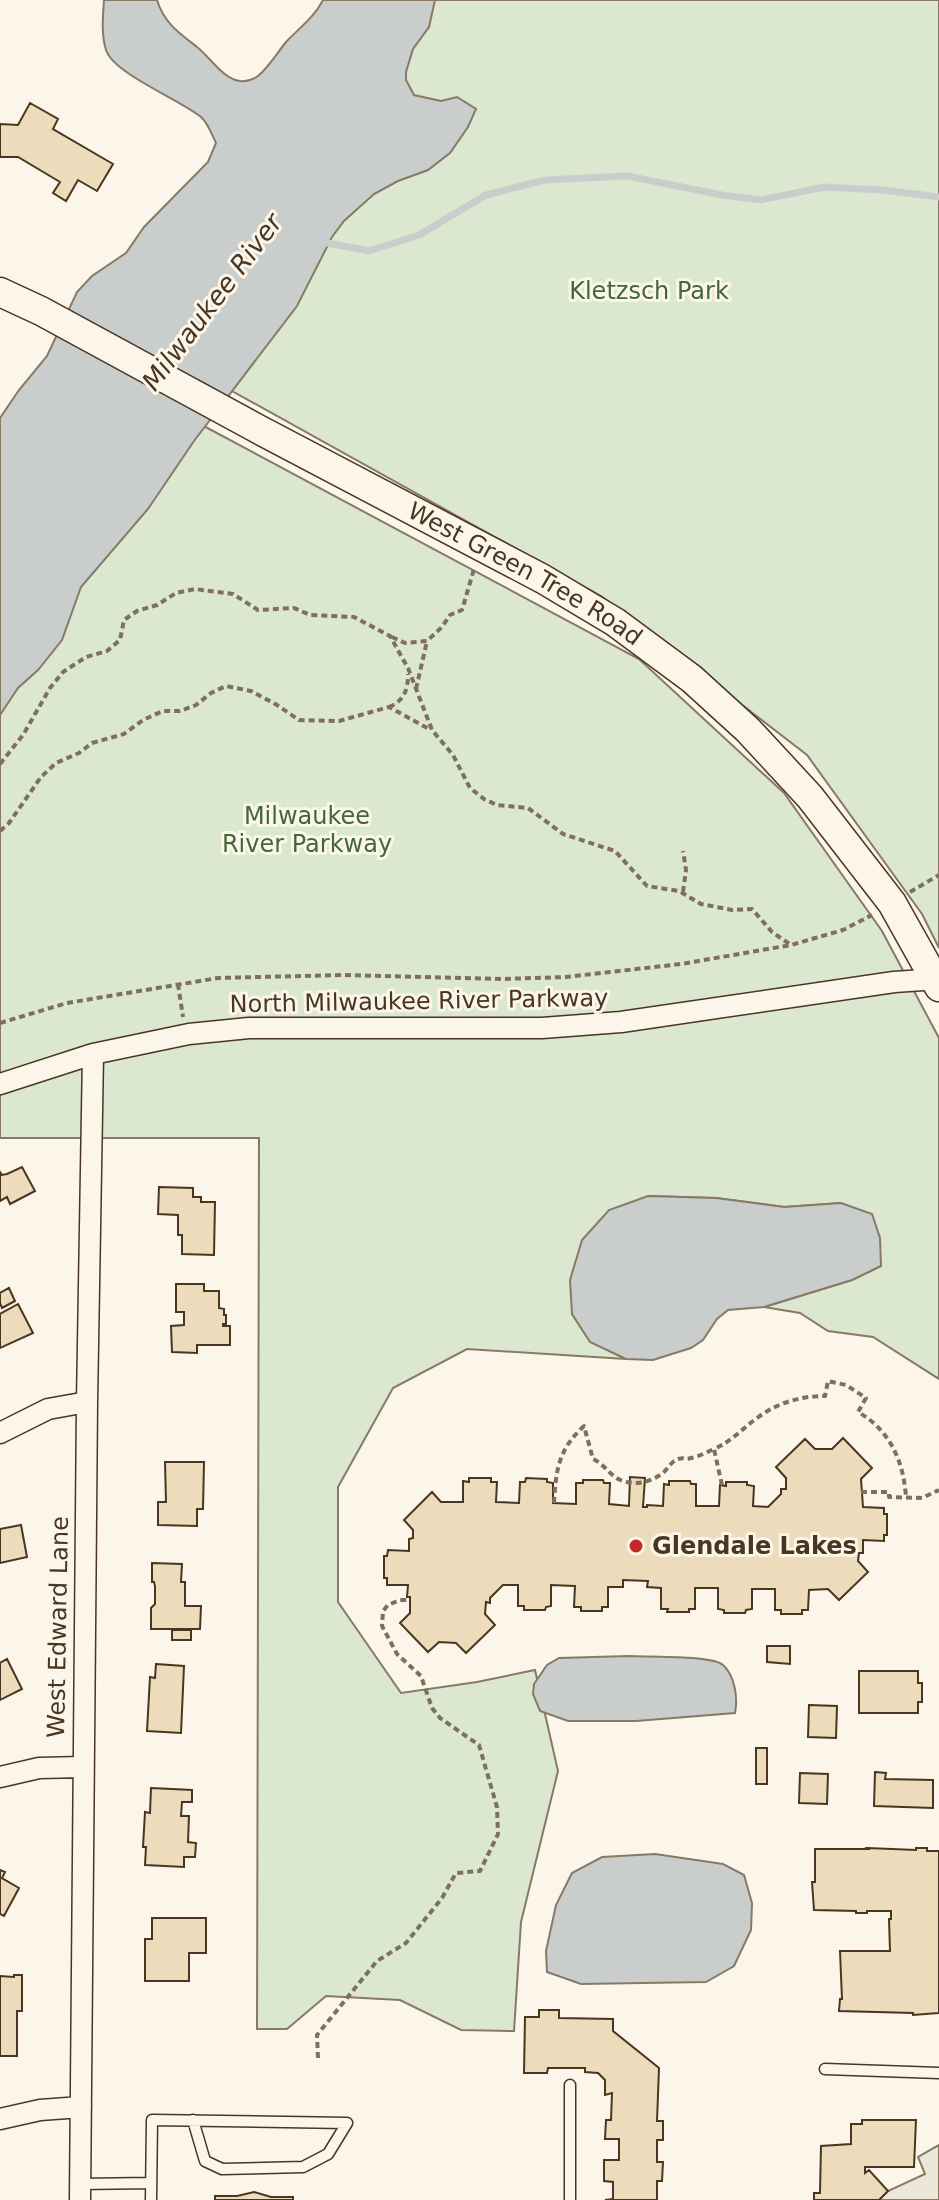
<svg xmlns="http://www.w3.org/2000/svg" width="939" height="2200" viewBox="0 0 939 2200" font-family="'DejaVu Sans',sans-serif">
  <style>
    .green { fill: #dce7d0; stroke: #887966; stroke-width: 2 }
    .parking { fill: #ede7d9; stroke: #887966; stroke-width: 2 }
    .water { fill: #c9cecd; stroke: #887966; stroke-width: 2 }
    .lines { fill: none; stroke-linecap: round; stroke-linejoin: round }
    .stream { stroke: #c9cecd; stroke-width: 7 }
    .building { fill: #ecdcbc; stroke: #4a3520; stroke-width: 2 }
    .lane-casing { stroke: #4a3520; stroke-width: 13 }
    .street-casing { stroke: #4a3520; stroke-width: 23 }
    .secondary-casing { stroke: #4a3520; stroke-width: 31 }
    .path { stroke: #7f6f5c; stroke-width: 4; stroke-dasharray: 6 4; stroke-linecap: butt }
    .lane { stroke: #fbf6e9; stroke-width: 10 }
    .street { stroke: #fbf6e9; stroke-width: 20 }
    .secondary { stroke: #fbf6e9; stroke-width: 28 }
    .poi-dot { fill: #c62828; stroke: #fbf6e9; stroke-width: 3 }
    .labels { text-anchor: middle; stroke-width: 6; stroke-linejoin: round; paint-order: stroke }
    .park-label { font-size: 24px; fill: #436837; stroke: #fbf6e9 }
    .street-label { font-size: 24px; fill: #4a3520; stroke: #fbf6e9 }
    .poi-label { font-size: 24px; font-weight: bold; fill: #4a3520; stroke: #fbf6e9; text-anchor: start }
    .water-label { font-size: 26px; font-style: italic; fill: #4a3520; stroke: #fbf6e9 }
  </style>
  <rect width="100%" height="100%" fill="#fbf6e9"/>
  <path class="green" d="M348 0H939V948L922 914 807 755 601 596 232 391Z
    M200 424 639 659 784 793 882 931 939 1038V1379L873 1337 828 1331 800 1313 764 1307 852 1280 881 1266 841 1203 784 1207 716 1198 648 1196 572 1314 590 1341 626 1359 467 1349 393 1388 338 1487V1602L401 1693 477 1682 535 1670 558 1771 521 1922 514 2031 461 2030 400 2000 326 1996 287 2029H257L259 1138H0V541Z"/>
  <path class="parking" d="M939 2145V2200H879L888 2191 925 2174 918 2157Z"/>
  <path class="water" d="M104 0H157C164 23 179 33 197 47 210 57 223 79 240 81 246 82 254 79 258 76 269 67 277 53 286 42 299 28 314 18 323 0H435L429 27 413 49 406 72V80L414 95 441 101 457 97 476 109 468 127 450 153 428 170 398 181 374 194 344 221 332 237 297 306 194 441 148 509 81 587 62 640 38 670 18 688 0 715V418L19 390 47 356 77 292 92 276 126 253 144 227 208 162 216 143C212 135 208 123 201 117 179 99 114 74 106 50 101 34 103 16 104 0Z
    M648 1196 716 1198 784 1207 841 1203 872 1214 880 1238 881 1266 852 1280 764 1307 728 1310 717 1319 703 1340 691 1348 653 1360 626 1359 590 1342 572 1314 570 1280 582 1240 609 1210Z
    M629 1656C647 1657 713 1655 723 1665 735 1676 738 1698 735 1713L636 1721H568L540 1711 533 1694 534 1684 547 1665 559 1658Z
    M655 1854 723 1864 744 1875 752 1903 751 1930 734 1966 706 1982 581 1984 547 1972 546 1951 556 1905 572 1873 602 1857Z"/>
  <g class="lines">
    <path class="stream" d="M322 242 369 251 419 235 486 195 545 180 627 176 722 195 761 200 824 187 882 190 939 197"/>
  </g>
  <path class="building" d="M30 103 58 119 53 129 113 164 97 191 78 180 66 201 53 193 60 182 18 157H0V124L18 125Z
    M22 1167 35 1191 10 1204 7 1197 0 1201V1172L2 1175 7 1174Z
    M159 1187 193 1188V1197H201V1202H215L214 1255 182 1254V1235H178V1215L158 1214Z
    M176 1284H204V1291H219V1308L224 1309V1315H226V1324H223V1326H230V1345H197V1353L172 1352 171 1326 184 1325V1312H176Z
    M9 1288 15 1301 2 1308 0 1303V1293Z
    M18 1304 33 1333 0 1348V1314Z
    M843 1438 872 1468 861 1479 863 1507 884 1508V1514H887V1535H884V1541L863 1540V1553H859L858 1561 868 1572 839 1600 828 1589 809 1590 808 1610H802V1614H781V1610H775V1589H752V1609L746 1610 745 1613H724V1610L718 1609V1588H695V1609H689V1612H667L668 1609H661V1588L647 1587 648 1581 623 1580V1587H608V1607H602V1611H581V1607H574L575 1586 551 1585V1606L546 1607 545 1610H524V1606H518V1585H503L490 1598V1603L486 1602 485 1614 495 1625 466 1653 456 1643 439 1642 428 1652 400 1623 410 1613V1597H407L408 1585H387V1578H384V1556H387L388 1550 409 1551V1539L413 1538V1530L404 1520 432 1492 441 1502H463V1481L469 1482V1478H491V1482H497L496 1502 519 1503 520 1482H525L526 1478 547 1479V1482L553 1483V1503L576 1504V1483H583V1480H603L604 1483H610L609 1504 629 1506 630 1477 645 1478 643 1507H647V1505L663 1506 664 1484 669 1485V1481H690L691 1484H696V1506H719L720 1485 726 1486V1482H747V1485L754 1486 753 1506 768 1507 781 1494V1489H786V1478L776 1467 805 1439 815 1449H832Z
    M165 1462H204L203 1509H197V1526L158 1525V1502H166Z
    M21 1525 27 1557 0 1563V1529Z
    M152 1563 182 1564 181 1582H185V1606H201L200 1629H151V1608L155 1604V1586L154 1582H152Z
    M172 1630H191V1640H172Z
    M767 1646H790V1664L767 1662Z
    M7 1659 22 1689 0 1700V1663Z
    M156 1664 184 1666 181 1733 147 1731 150 1677 155 1678Z
    M859 1671H918V1683H922V1702H918V1713H859Z
    M809 1705 837 1706 836 1738 808 1737Z
    M756 1748H767V1784H756Z
    M875 1772 886 1773 885 1779 933 1780V1808L874 1806Z
    M800 1773 828 1774 827 1804 799 1803Z
    M151 1788 192 1790V1802H182L181 1816H189L188 1842 196 1843 195 1857H184V1867L145 1865 146 1847H143L145 1812 150 1813Z
    M867 1848 916 1850V1848H927V1851H939V2013L913 2015V2013L839 2011 840 1999H842L840 1951H890L889 1919H891V1911H867V1913H856V1911L814 1910 812 1882H815V1849H868Z
    M0 1870 5 1872 2 1878 19 1888 4 1916 0 1914Z
    M152 1918H206V1953H189V1981H145V1939H152Z
    M14 1975H22V2011H17V2056H0V1976L14 1977Z
    M539 2010H559V2018L613 2019V2031L659 2068 657 2121H663V2140H657V2162H663L662 2181H657V2200H605L613 2199V2182L604 2181V2160H619V2139H605L606 2120H611L612 2093 605 2095V2080L598 2073 585 2072V2068H548L547 2073H524L525 2017H539Z
    M862 2120H916L914 2167H865V2173L869 2170 888 2191 879 2200H814V2193H820L821 2146 851 2144V2124H862Z
    M254 2192 271 2197H293V2200H215V2196H237Z"/>
  <g class="lines">
    <g class="lane-casing">
      <path id="lane" d="M825 2069 939 2073
        M193 2120 205 2161 222 2169 303 2167 328 2154 347 2123
        M80 2184 151 2183
        M151 2200 152 2120 347 2123
        M570 2200V2085"/>
    </g>
    <g class="street-casing">
      <path id="street" d="M0 1084 93 1054 189 1034 249 1028H542L621 1022 894 982 939 979
        M0 1433 48 1409 87 1402
        M0 1777 39 1768 83 1767
        M0 2119 40 2110 81 2107
        M80 2200 87 1402 93 1054"/>
    </g>
    <g class="secondary-casing">
      <g id="secondary">
        <path id="s1" d="M0 292 41 311 258 429 543 579 615 622 692 679 748 730 810 797 892 903 939 987"/>
      </g>
    </g>
    <path class="path" d="M392 637 405 643 427 641 442 627 450 615 462 610 474 569
      M416 689 427 641
      M389 707C404 701 408 690 408 674
      M0 764 23 735 50 688 63 672 86 657 107 651 120 640 124 620 137 611 157 605 176 593 195 589 233 594 258 610 294 608 310 615 354 617 390 636 408 668 432 730 453 755 470 788 484 799 497 805 528 808 563 834 615 851 647 886 679 891 701 904 732 910 752 909 772 932 791 945
      M0 831 9 823 41 777 56 763 79 753 92 743 124 734 143 720 163 711H180L196 705 211 693 226 686 251 691 277 705 299 720 339 721 389 707 429 729
      M683 892 686 870 683 851
      M910 892 939 875
      M178 984 183 1017
      M0 1023 67 1003 218 978 342 975 502 979 566 977 681 964 791 945 843 930 872 915
      M722 1485 714 1449C732 1441 742 1429 757 1418 777 1403 800 1396 825 1396L828 1381 846 1385 866 1398 858 1412C890 1430 904 1462 906 1498
      M861 1492H889V1497L922 1498 939 1490
      M554 1503C556 1470 558 1450 584 1426L593 1459C605 1464 610 1477 623 1481 638 1486 653 1481 664 1472 669 1467 672 1461 678 1459 686 1457 683 1460 691 1458 698 1457 707 1452 714 1449
      M318 2058 317 2035 377 1961 406 1943 442 1898 456 1873 480 1871 498 1834 497 1807 479 1745 440 1718 432 1708 421 1676 397 1654 382 1626 383 1611 388 1605 400 1600H410"/>
    <use href="#lane" class="lane"/>
    <use href="#street" class="street"/>
    <use href="#secondary" class="secondary"/>
  </g>
  <circle class="poi-dot" cx="636" cy="1546" r="8"/>
  <g class="labels">
    <g class="park-label">
      <text x="649" y="299">Kletzsch Park</text>
      <text x="307" y="824">Milwaukee<tspan x="307" dy="28">River Parkway</tspan></text>
    </g>
    <g class="street-label">
      <text dy="8" stroke="none"><textPath href="#s1" startOffset="596">West Green Tree Road</textPath></text>
      <text transform="translate(419 1001) rotate(-1)" y="8">North Milwaukee River Parkway</text>
      <text transform="translate(58 1627) rotate(-89)" y="8">West Edward Lane</text>
    </g>
    <g class="poi-label">
      <text x="652" y="1554">Glendale Lakes</text>
    </g>
    <g class="water-label">
      <text transform="translate(212 302) rotate(-53)" y="9">Milwaukee River</text>
    </g>
  </g>
</svg>
